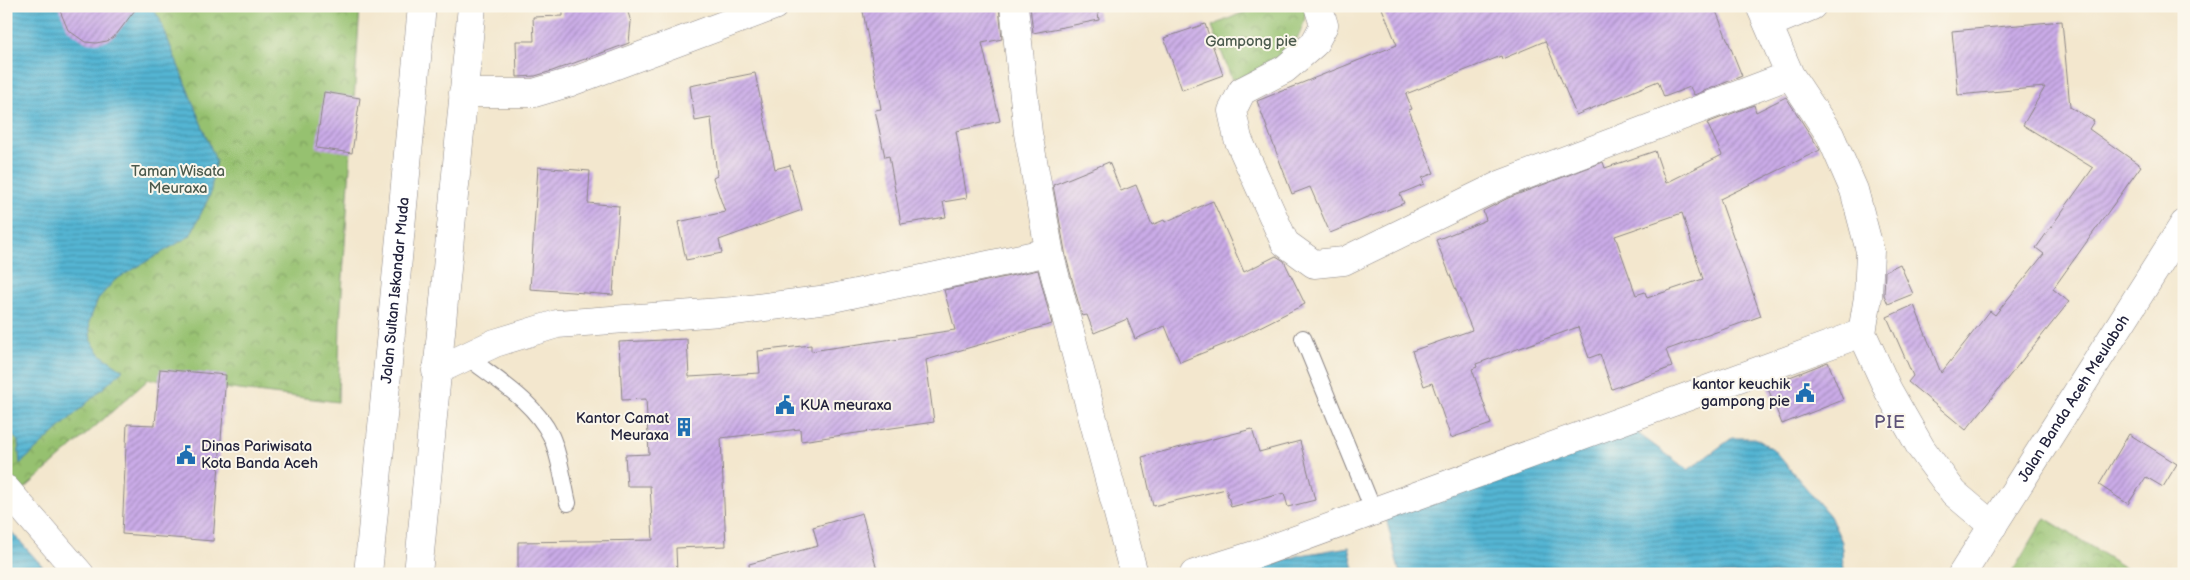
<svg xmlns="http://www.w3.org/2000/svg" width="2190" height="580" viewBox="0 0 2190 580" font-family="'Balsamiq Sans',sans-serif">
  <style>
    .park { fill: url(#park-crowns); stroke: #5c7255 }
    .water { fill: url(#water-rules); stroke: #3b6c87 }
    .building { fill: url(#building-hatch); fill-rule: evenodd }
    .lines { fill: none; stroke-linecap: round; stroke-linejoin: round }
    .service-casing { stroke: #8a8484; stroke-width: 18 }
    .minor-casing { stroke: #8a8484; stroke-width: 29 }
    .trunk-casing { stroke: #8a8484; stroke-width: 29 }
    .service { stroke: #fff; stroke-width: 16 }
    .minor { stroke: #fff; stroke-width: 28 }
    .trunk { stroke: #fff; stroke-width: 28 }
    .labels { text-anchor: middle; stroke-width: 4; stroke-linejoin: round; paint-order: stroke }
    .park-label { font-size: 15px; fill: #4b5a4d; stroke: #fbf7ec }
    .street-label { font-size: 15px; fill: #22223b; stroke: #fbf7ec }
    .poi-label { font-size: 15px; fill: #22223b; stroke: #fbf7ec; text-anchor: end }
    .quarter-label { font-size: 18px; letter-spacing: 1px; fill: #5d5278; stroke: #fbf7ec }
  </style>
  <defs>
    <pattern id="park-crowns" width="20" height="18" patternUnits="userSpaceOnUse" patternTransform="scale(1.25)"><rect width="20" height="18" fill="#96c16f"/><path d="M2 6a3 3 0 1 1 6 0M12 15a3 3 0 1 1 6 0" fill="none" stroke="#7a9c5c"/></pattern>
    <pattern id="water-rules" width="6" height="5" patternUnits="userSpaceOnUse" patternTransform="scale(1.25)"><rect width="6" height="5" fill="#54b5d3"/><path d="M0 2.5h6" fill="none" stroke="#4593ac"/></pattern>
    <pattern id="building-hatch" width="6" height="6" patternUnits="userSpaceOnUse" patternTransform="scale(1.25)"><rect width="6" height="6" fill="#cbace8"/><path d="M-1 1l2-2M0 6l6-6M5 7l2-2" fill="none" stroke="#a48cbd"/></pattern>
  </defs>
  <rect width="100%" height="100%" fill="#fbf7ec"/>
  <filter id="ink" filterUnits="userSpaceOnUse"><feTurbulence type="fractalNoise" baseFrequency=".02" numOctaves="2"/><feDisplacementMap in="SourceGraphic" scale="10" xChannelSelector="R" yChannelSelector="G"/><feConvolveMatrix kernelMatrix="1 2 1 2 8 2 1 2 1" color-interpolation-filters="sRGB"/></filter>
  <filter id="wash" filterUnits="userSpaceOnUse"><feTurbulence type="fractalNoise" baseFrequency=".0096" numOctaves="4" result="noise"/><feDisplacementMap in="SourceGraphic" scale="20" xChannelSelector="R" yChannelSelector="G"/><feGaussianBlur stdDeviation="1.12" result="paint"/><feColorMatrix in="noise" values="0 0 0 0 0 0 0 0 0 0 0 0 0 0 0 0 0 1.4 0 .05"/><feComposite in="paint" operator="in"/></filter>
  <g filter="url(#wash)">
    <rect width="100%" height="100%" fill="#f3e7ce"/>
    <path class="park" d="M6 6H360L340 324 338 402 149 379 22 491 6 473Z
      M1258 6H1306C1305 50 1269 68 1232 80L1212 26Z
      M2045 518 2135 574H2011Z"/>
    <path class="water" d="M6 6H150L159 17 216 161 210 195 190 236 115 280 98 299 89 322 91 341 101 355 123 370 20 464 18 441 6 429Z
      M1632 429 1688 470 1732 438H1755L1773 449 1830 516 1842 542 1843 574H1400L1383 506Z
      M6 526 46 570 48 574H6Z
      M1349 547 1355 574H1242L1301 555Z"/>
    <g id="blocks">
      <path class="building" d="M58 6H138L116 35 107 41 96 43 85 42 68 30Z
        M563 6H626L631 22 629 43 552 71 535 76 517 77 516 41H534L533 17 563 16Z
        M862 6H999L1002 39 982 43 1000 121 956 131 967 198 943 202 946 217 901 224 889 156 885 157 875 110 881 109Z
        M1030 6H1097L1099 20 1033 33Z
        M1381 6H1714L1742 76 1694 95 1690 87 1664 97 1658 81 1576 115 1545 41 1502 59 1501 56 1406 94 1412 109 1409 110 1434 173 1422 178 1424 184 1400 194 1404 203 1330 233 1310 187 1292 194 1257 101 1397 45Z
        M2062 21 2070 107 2094 121 2089 129 2141 166 2053 289 2069 302 1966 430 1908 382 1913 376 1887 317 1914 305 1941 373 1990 311 1995 315 2044 254 2036 248 2093 168 2023 125 2045 87 1958 95 1952 31Z
        M1205 24 1223 75 1182 90 1164 38Z
        M755 73 775 169 790 165 802 210 719 240 722 253 686 260 678 222 725 212 713 178 717 176 711 118 695 121 690 86Z
        M324 92 360 98 352 153 316 148Z
        M1786 97 1820 150 1720 199 1761 316 1666 350 1672 367 1612 389 1600 354 1589 358 1578 327 1476 364 1477 367 1472 369 1491 424 1451 438 1432 383 1424 386 1412 351 1472 330 1436 240 1486 220 1483 211 1508 198 1603 162 1605 168 1655 151 1666 183 1722 155 1707 123 1754 105 1756 112ZM1682 213 1703 279 1647 298 1645 292 1636 295 1615 236Z
        M1109 162 1121 191 1136 185 1152 225 1164 220 1165 222 1213 201 1244 272 1276 256 1284 261 1305 304 1230 342 1180 362 1165 326 1135 339 1127 319 1094 333 1087 315 1082 316 1066 257 1053 185Z
        M538 167 590 171 588 203 619 206 613 295 530 289Z
        M1900 264 1913 294 1888 304 1884 295 1885 271Z
        M1038 270 1052 324 926 360 934 422 801 441 800 429 721 438 726 546 676 548 677 574H518V542L653 540 650 486H627L625 455 649 454 646 399 622 400 619 342 687 339 689 377 760 373 758 351 811 345V351L955 330 944 290Z
        M1828 362 1843 400 1782 424 1767 386Z
        M160 369 226 375 213 541 122 534 127 424 155 425Z
        M1252 429 1259 452 1300 441 1315 500 1288 507 1284 493 1231 507 1226 489 1153 506 1142 457Z
        M2129 434 2177 464 2163 487 2146 477 2128 504 2099 485Z
        M862 513 878 574H750L749 564 818 546 813 527Z"/>
    </g>
  </g>
  <g filter="url(#ink)">
    <use href="#blocks" fill-opacity="0" stroke="#8a8484" stroke-width="1"/>
    <g class="lines">
      <g class="service-casing">
        <path id="service" d="M1303 338 1374 512
          M465 355C496 380 533 400 551 436 560 456 563 482 568 503"/>
      </g>
      <g class="minor-casing">
        <path id="minor" d="M1014 6 1028 133 1051 260 1134 574
          M1318 6 1324 25 1314 44 1285 69 1242 91 1232 111 1238 139 1285 243 1314 264 1344 261 1502 184 1790 75
          M1760 6 1790 75 1830 135 1854 190 1870 251 1868 297 1862 333 1888 390 1921 448 1954 493 1993 526
          M1769 24 1812 6
          M463 93H534L571 82 774 6
          M436 371 495 343 557 324 734 311 828 299 1049 252
          M6 489 80 574
          M1194 574 1257 554 1862 333"/>
      </g>
      <g class="trunk-casing">
        <g id="trunk">
          <path id="s1" d="M368 574 422 6"/>
          <path d="M418 574 472 6"/>
          <path id="s2" d="M1962 574 2184 224"/>
        </g>
      </g>
      <use href="#service" class="service"/>
      <use href="#minor" class="minor"/>
      <use href="#trunk" class="trunk"/>
    </g>
  </g>
  <defs>
    <g id="civic-bare" transform="scale(1.5)"><path d="M-.6-6.5H3V-4.5H.6V-3L4-1V1h2V6H-6V1h2V-1L-.6-3ZM-1.2 2.5V6h2.4V2.5Z" fill="#1f6fb2" stroke="#fbf7ec" stroke-width="2.5" paint-order="stroke"/></g>
    <g id="building-bare" transform="scale(1.5)"><path d="M-4-6H4V6H1V3H-1V6H-4ZM-2.5-4.3h1.7v1.8h-1.7ZM.8-4.3h1.7v1.8H.8ZM-2.5-1h1.7V.8h-1.7ZM.8-1h1.7V.8H.8Z" fill="#1f6fb2" stroke="#fbf7ec" stroke-width="2.5" paint-order="stroke"/></g>
  </defs>
  <g fill-rule="evenodd">
    <use href="#civic-bare" x="1805" y="393"/>
    <use href="#civic-bare" x="785" y="405"/>
    <use href="#building-bare" x="684" y="427"/>
    <use href="#civic-bare" x="186" y="455"/>
  </g>
  <g class="labels">
    <g class="park-label">
      <text x="1251" y="46">Gampong pie</text>
      <text x="178" y="176">Taman Wisata<tspan x="178" dy="17">Meuraxa</tspan></text>
    </g>
    <g class="street-label">
      <text dy="5" stroke="none"><textPath href="#s1" startOffset="285">Jalan Sultan Iskandar Muda</textPath></text>
      <text dy="5" stroke="none"><textPath href="#s2" startOffset="208">Jalan Banda Aceh Meulaboh</textPath></text>
    </g>
    <g class="poi-label">
      <text x="1790" y="389">kantor keuchik<tspan x="1790" dy="17">gampong pie</tspan></text>
      <text x="800" y="410" text-anchor="start">KUA meuraxa</text>
      <text x="669" y="423">Kantor Camat<tspan x="669" dy="17">Meuraxa</tspan></text>
      <text x="201" y="451" text-anchor="start">Dinas Pariwisata<tspan x="201" dy="17">Kota Banda Aceh</tspan></text>
    </g>
    <g class="quarter-label">
      <text x="1890" y="428">PIE</text>
    </g>
  </g>
  <rect width="2190" height="580" fill="none" stroke="#fbf7ec" stroke-width="25"/>
</svg>
